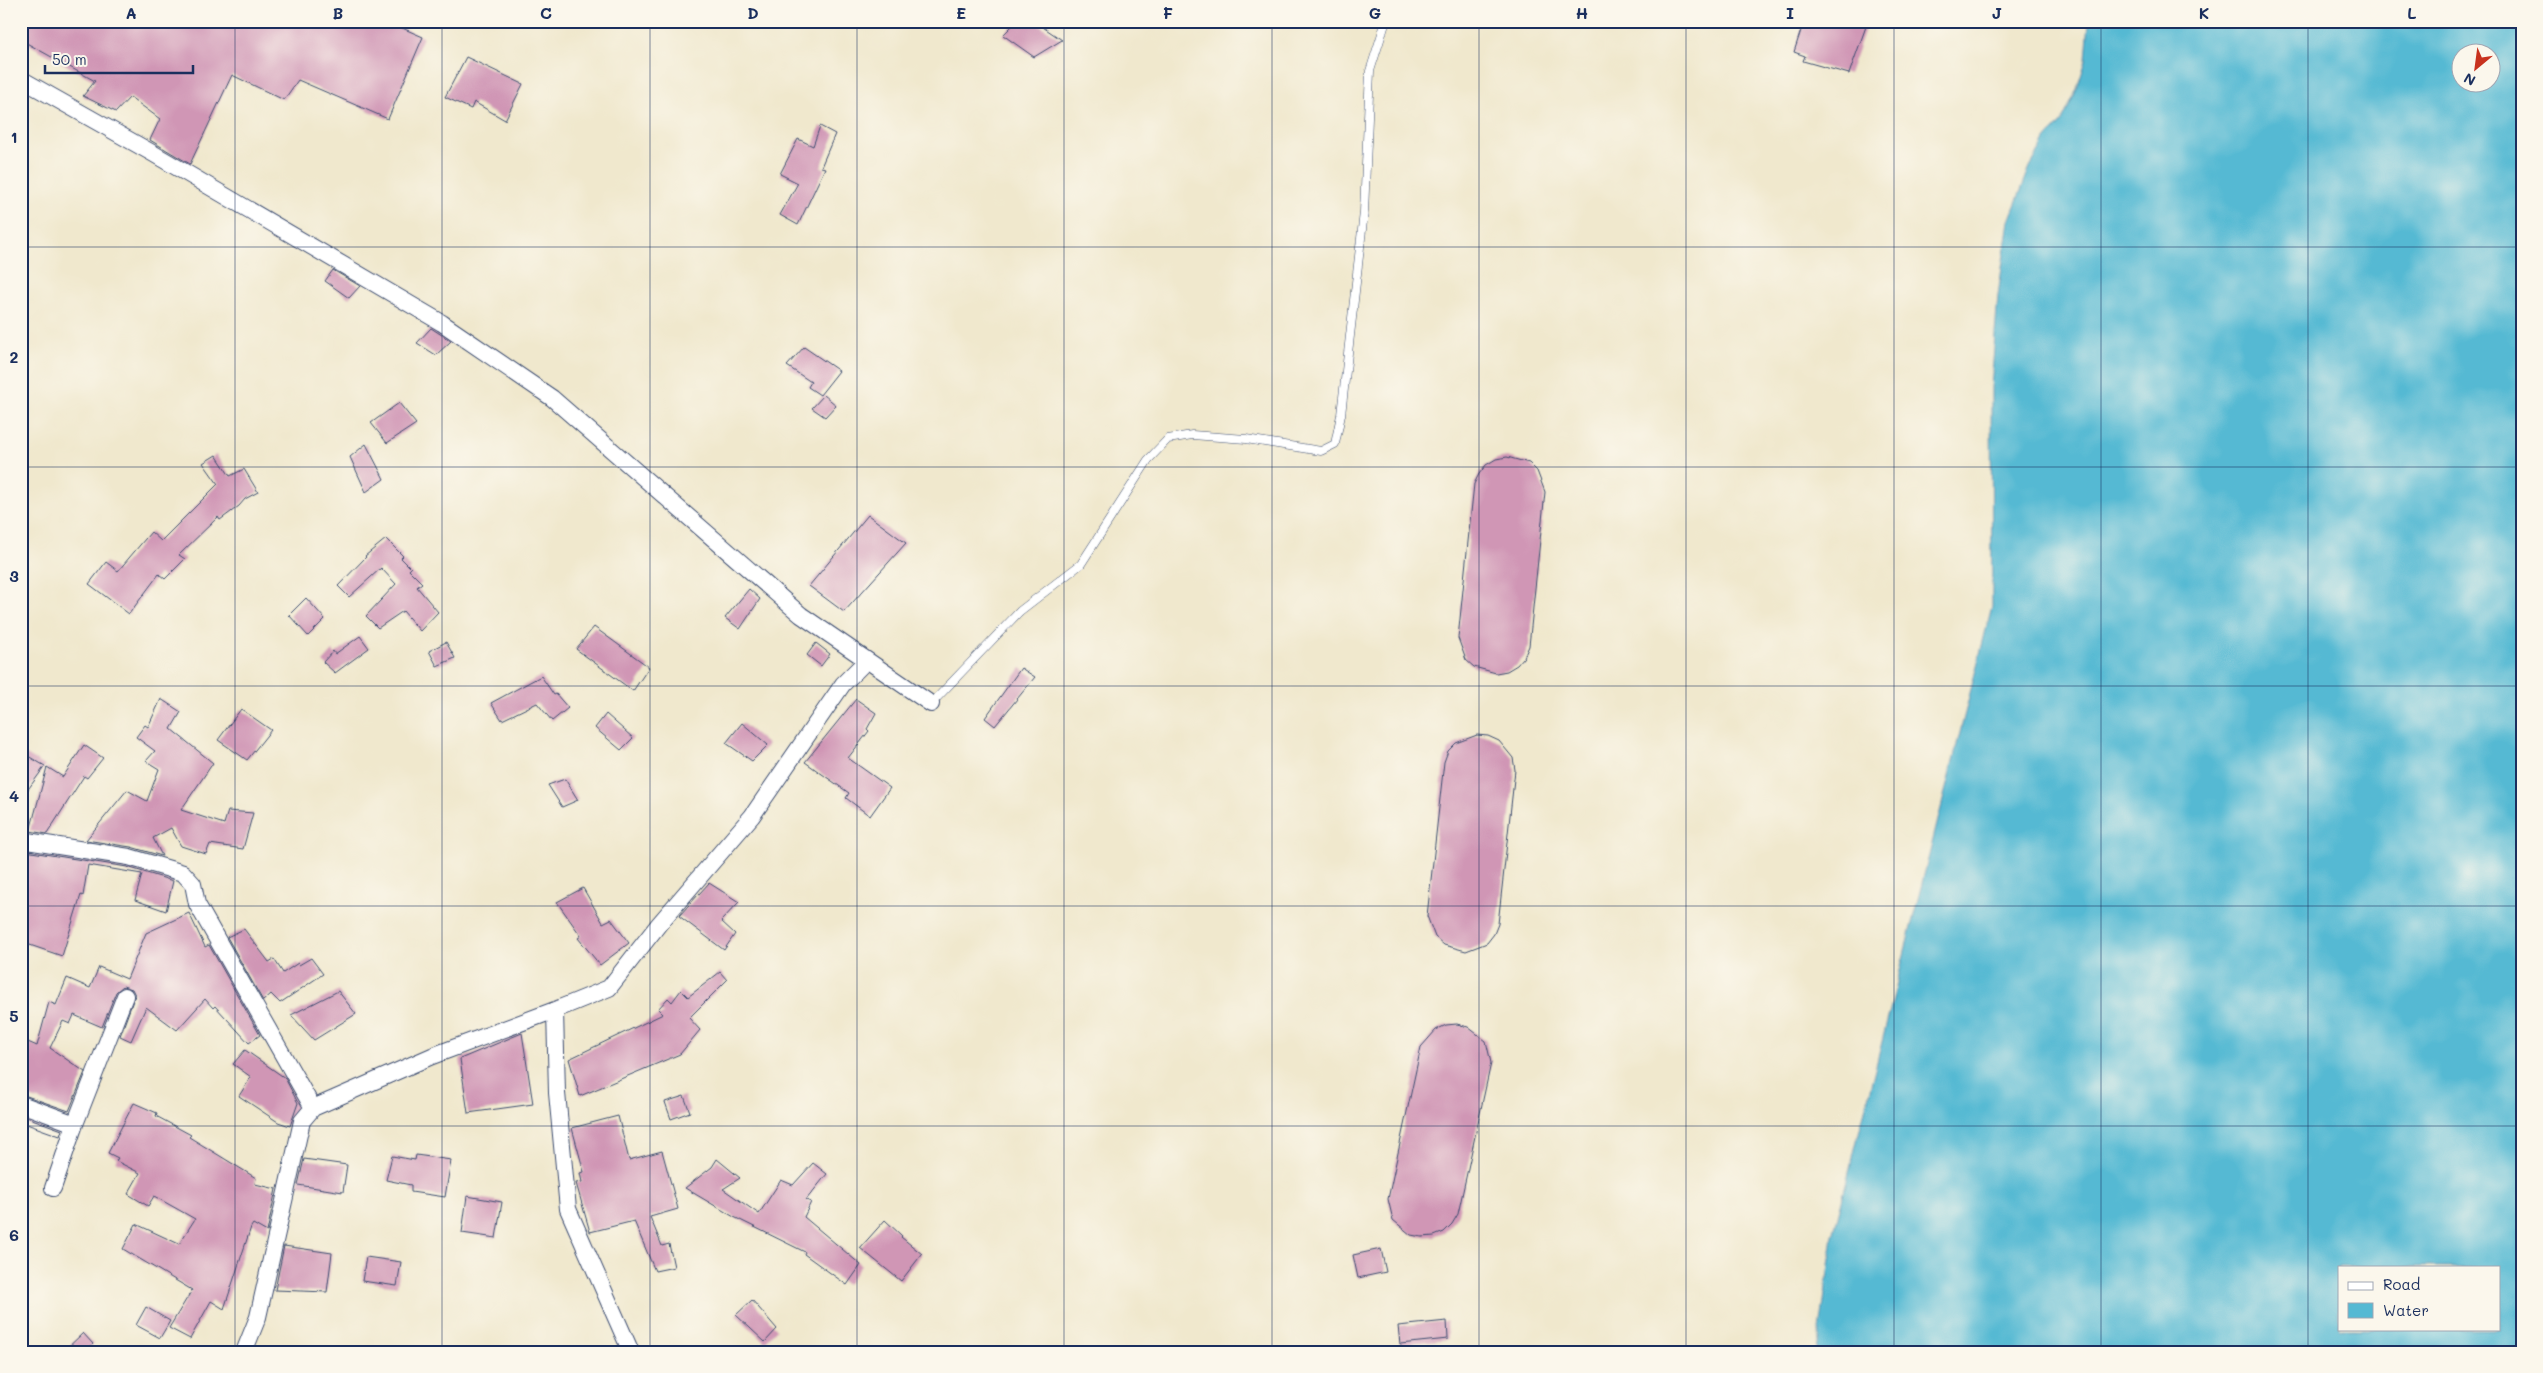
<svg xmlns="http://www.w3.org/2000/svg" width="2543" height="1373" viewBox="0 0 2543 1373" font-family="Mali,sans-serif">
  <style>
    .water { fill: #55b9d3; stroke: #387498; fill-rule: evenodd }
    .building { fill: #d096b5 }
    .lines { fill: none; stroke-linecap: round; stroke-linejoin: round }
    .lane-casing { stroke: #3b4b6f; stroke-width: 9 }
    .street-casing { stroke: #3b4b6f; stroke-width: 18 }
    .lane { stroke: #fff; stroke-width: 8 }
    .street { stroke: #fff; stroke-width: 16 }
    .grid { fill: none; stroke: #1b2f5e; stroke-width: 1; stroke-opacity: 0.55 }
    .neatline { fill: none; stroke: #1b2f5e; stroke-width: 2 }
    .grid-label { font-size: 16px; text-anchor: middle; font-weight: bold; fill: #1b2f5e }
  </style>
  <rect width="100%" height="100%" fill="#fbf7ec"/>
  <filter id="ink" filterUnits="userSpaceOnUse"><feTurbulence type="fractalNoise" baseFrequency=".02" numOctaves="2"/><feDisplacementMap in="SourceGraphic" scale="10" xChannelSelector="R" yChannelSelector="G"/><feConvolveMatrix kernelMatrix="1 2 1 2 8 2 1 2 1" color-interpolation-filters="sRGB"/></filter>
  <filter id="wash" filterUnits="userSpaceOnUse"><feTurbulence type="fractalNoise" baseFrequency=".0096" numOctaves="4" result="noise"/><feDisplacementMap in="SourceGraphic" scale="20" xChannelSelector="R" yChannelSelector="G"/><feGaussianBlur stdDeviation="1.12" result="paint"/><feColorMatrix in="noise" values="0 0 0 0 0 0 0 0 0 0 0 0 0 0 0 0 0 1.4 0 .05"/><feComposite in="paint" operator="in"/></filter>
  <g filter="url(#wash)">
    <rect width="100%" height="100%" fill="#f0e8cd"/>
    <path class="water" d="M2089 21H2522V1352H1817L1833 1236 1992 606 1991 388 1998 295 2009 221 2030 167 2045 141 2062 121 2077 89 2086 60ZM2460 52H2490V82H2460ZM2339 1267H2499V1329H2339Z"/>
    <g id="blocks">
      <path class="building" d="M21 21H386L423 37 388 119 298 80 284 100 232 75 190 164 150 140 160 119 130 97 116 112 83 96 95 81 21 40Z
        M1017 21H1034L1062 40 1034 57 1003 35Z
        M1804 21H1868L1849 74 1803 61 1805 56 1794 52Z
        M466 57 523 84 505 120 474 102 471 109 445 97Z
        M820 126 835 134 821 167 825 168 798 225 780 215 798 183 780 174 798 139 813 146Z
        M333 270 360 286 349 298 325 281Z
        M431 328 451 341 436 355 417 343Z
        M804 347 839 371 820 395 808 387 811 382 787 366Z
        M824 395 836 405 825 417 812 408Z
        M399 403 416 424 387 443 371 423Z
        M366 444 384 479 366 492 350 457Z
        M216 455 230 476 244 469 258 492 245 499 239 506 220 520 218 517 179 555 185 559 165 579 159 574 129 614 89 584 106 562 118 571 151 532 161 541 218 484 203 463Z
        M1507 457 1529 463 1537 471 1545 492 1529 646 1524 657 1517 665 1507 671 1496 673 1474 667 1466 660 1458 638 1474 484 1479 474 1486 465 1496 459Z
        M868 515 906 543 844 612 809 586Z
        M386 539 403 556 401 558 411 568 409 570 422 583 417 587 438 612 420 631 403 611 378 628 366 616 396 584 381 568 349 597 338 586 366 557 365 556Z
        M749 589 760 599 740 629 725 618Z
        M306 598 325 619 308 636 289 615Z
        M594 627 649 667 633 691 576 649Z
        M360 636 369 648 335 673 323 662 333 651 335 654Z
        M446 642 455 658 437 666 429 651Z
        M816 643 830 654 821 666 807 655Z
        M1021 668 1035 677 995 726 985 718Z
        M541 676 554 695 556 694 568 708 552 721 537 703 502 720 491 703Z
        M161 699 181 712 171 729 213 763 181 810 224 824 228 811 253 813 243 849 210 844 206 854 181 846 171 828 153 838 162 856 131 847 86 840 127 790 147 801 159 769 146 761 155 751 136 737 145 725 148 727Z
        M856 699 876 713 867 729 869 731 848 758 890 788 870 816 846 798 849 793 805 762Z
        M241 709 271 730 247 760 218 740Z
        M606 714 633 738 621 750 595 728Z
        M742 723 768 745 752 761 726 743Z
        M1477 735 1488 736 1499 741 1513 758 1515 770 1498 924 1494 934 1487 943 1466 951 1444 945 1435 937 1427 916 1444 762 1448 751 1456 743Z
        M84 745 103 758 87 778 84 776 47 834 30 831 47 767 63 777Z
        M21 752 45 766 21 799Z
        M565 779 578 800 562 807 548 785Z
        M25 851 127 867 173 881 166 911 135 900 142 874 88 865 83 896 81 895 62 956 21 942V866Z
        M709 883 739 902 721 921 735 934 724 950 679 916Z
        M583 888 603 923 611 919 629 943 600 965 578 938 581 936 557 902Z
        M189 913 205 947 209 945 260 1035 249 1043 215 1006 213 1008 205 999 177 1030 146 1007 131 1041 120 1036 135 995 132 989 123 986 116 992 102 1027 74 1015 70 1024 63 1021 50 1048 85 1072 69 1111 21 1094V1039L37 1046 49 1002 56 1005 67 978 90 988 99 967 127 979 146 933Z
        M244 929 269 962 274 959 283 973 298 963 299 965 311 958 323 974 280 1003 271 994 263 1001 227 937Z
        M720 972 727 980 689 1018 700 1030 680 1054 580 1096 569 1059 663 1014 658 1009 668 998 672 1002 681 990 688 997Z
        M338 991 356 1014 314 1040 291 1015Z
        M1457 1024 1468 1027 1486 1041 1491 1063 1458 1214 1452 1224 1444 1232 1434 1236 1422 1237 1411 1235 1393 1220 1388 1199 1421 1047 1436 1030 1446 1025Z
        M522 1033 533 1104 468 1113 460 1059Z
        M245 1050 285 1078 298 1103 290 1126 278 1122 239 1096 251 1077 233 1064Z
        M684 1096 690 1112 671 1119 665 1102Z
        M134 1103 157 1113 156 1116 191 1135 189 1137 256 1178 255 1184 276 1189 267 1232 253 1224 251 1227 224 1309 211 1301 190 1339 169 1328 192 1290 123 1249 136 1224 179 1244 195 1219 154 1196 148 1206 128 1194 140 1173 116 1161 118 1158 108 1153Z
        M21 1115 62 1130 60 1136 21 1122Z
        M618 1116 629 1160 662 1151 678 1209 650 1217 662 1246 669 1244 674 1267 655 1271 634 1221 590 1232 576 1183 582 1182 580 1173 584 1172 572 1128Z
        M416 1155 451 1160 445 1197 411 1192V1185L386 1180 392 1156 415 1160Z
        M304 1159 347 1165 343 1192 298 1185Z
        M717 1159 740 1178 723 1189 759 1214 781 1180 793 1185 813 1163 827 1174 806 1200 811 1202 804 1217 861 1265 847 1285 804 1254 805 1252 734 1217 685 1188 712 1167Z
        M467 1196 502 1202 496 1238 462 1233Z
        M885 1220 902 1236 901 1237 922 1254 901 1281 860 1248Z
        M284 1246 332 1253 327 1292 275 1290Z
        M1381 1249 1386 1272 1358 1278 1353 1255Z
        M366 1257 401 1262 397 1286 362 1281Z
        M752 1300 777 1329 765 1342 736 1315Z
        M146 1307 170 1321 160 1338 136 1325Z
        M1447 1321 1448 1339 1400 1344 1398 1326Z
        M83 1333 93 1344 86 1352H63Z"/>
    </g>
  </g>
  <g filter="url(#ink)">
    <use href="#blocks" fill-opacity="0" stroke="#3b4b6f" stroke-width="1"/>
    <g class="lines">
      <g class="lane-casing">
        <path id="lane" d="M931 704 1020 611 1081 564 1148 460 1168 439 1192 435 1246 439 1321 451 1335 444 1341 415 1364 212 1370 71 1386 21"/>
      </g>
      <g class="street-casing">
        <path id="street" d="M21 79 154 154 442 323 552 398 801 615 931 704
          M21 838 27 841 129 857 183 873 193 884 197 904 313 1108 302 1121 258 1317 244 1352
          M555 1010 609 988 659 924 752 816 843 684 866 661
          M21 1104 75 1124 125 996
          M313 1108 432 1056 555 1010 557 1093 568 1209 631 1352
          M53 1188 75 1124"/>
      </g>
      <use href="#lane" class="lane"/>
      <use href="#street" class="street"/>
    </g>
  </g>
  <path class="grid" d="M235 21V1352M442 21V1352M650 21V1352M857 21V1352M1064 21V1352M1272 21V1352M1479 21V1352M1686 21V1352M1894 21V1352M2101 21V1352M2308 21V1352M21 247H2522M21 467H2522M21 686H2522M21 906H2522M21 1126H2522"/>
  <rect width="2543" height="1373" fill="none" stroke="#fbf7ec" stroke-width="55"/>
  <rect x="2338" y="1266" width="162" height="65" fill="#fbf7ec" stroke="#a1a7b3"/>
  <rect x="2348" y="1282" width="25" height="8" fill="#ffffff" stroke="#a1a7b3"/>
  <text x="2383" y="1290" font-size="15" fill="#1b2f5e">Road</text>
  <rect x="2348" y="1303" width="25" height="15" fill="#55b9d3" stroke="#a1a7b3"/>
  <text x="2383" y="1316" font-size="15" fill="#1b2f5e">Water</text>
  <g transform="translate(2476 68) rotate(209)"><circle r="24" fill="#fbf7ec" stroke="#a1a7b3"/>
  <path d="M0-4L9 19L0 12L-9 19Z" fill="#c8321e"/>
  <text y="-8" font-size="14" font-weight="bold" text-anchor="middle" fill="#1b2f5e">N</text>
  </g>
  <path d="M45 65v8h148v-8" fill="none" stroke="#1b2f5e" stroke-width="2.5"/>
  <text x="52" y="65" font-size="15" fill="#1b2f5e" stroke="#fbf7ec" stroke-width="4" paint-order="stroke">50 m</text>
  <rect x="28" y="28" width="2488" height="1318" class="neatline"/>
  <g class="grid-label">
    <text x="131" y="19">A</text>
    <text x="338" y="19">B</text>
    <text x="546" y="19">C</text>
    <text x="753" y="19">D</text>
    <text x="961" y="19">E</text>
    <text x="1168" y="19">F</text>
    <text x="1375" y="19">G</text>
    <text x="1582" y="19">H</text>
    <text x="1790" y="19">I</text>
    <text x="1997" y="19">J</text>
    <text x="2204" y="19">K</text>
    <text x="2412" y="19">L</text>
    <text x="14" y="143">1</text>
    <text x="14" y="363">2</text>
    <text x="14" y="582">3</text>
    <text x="14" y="802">4</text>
    <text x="14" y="1022">5</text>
    <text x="14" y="1241">6</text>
  </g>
</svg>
